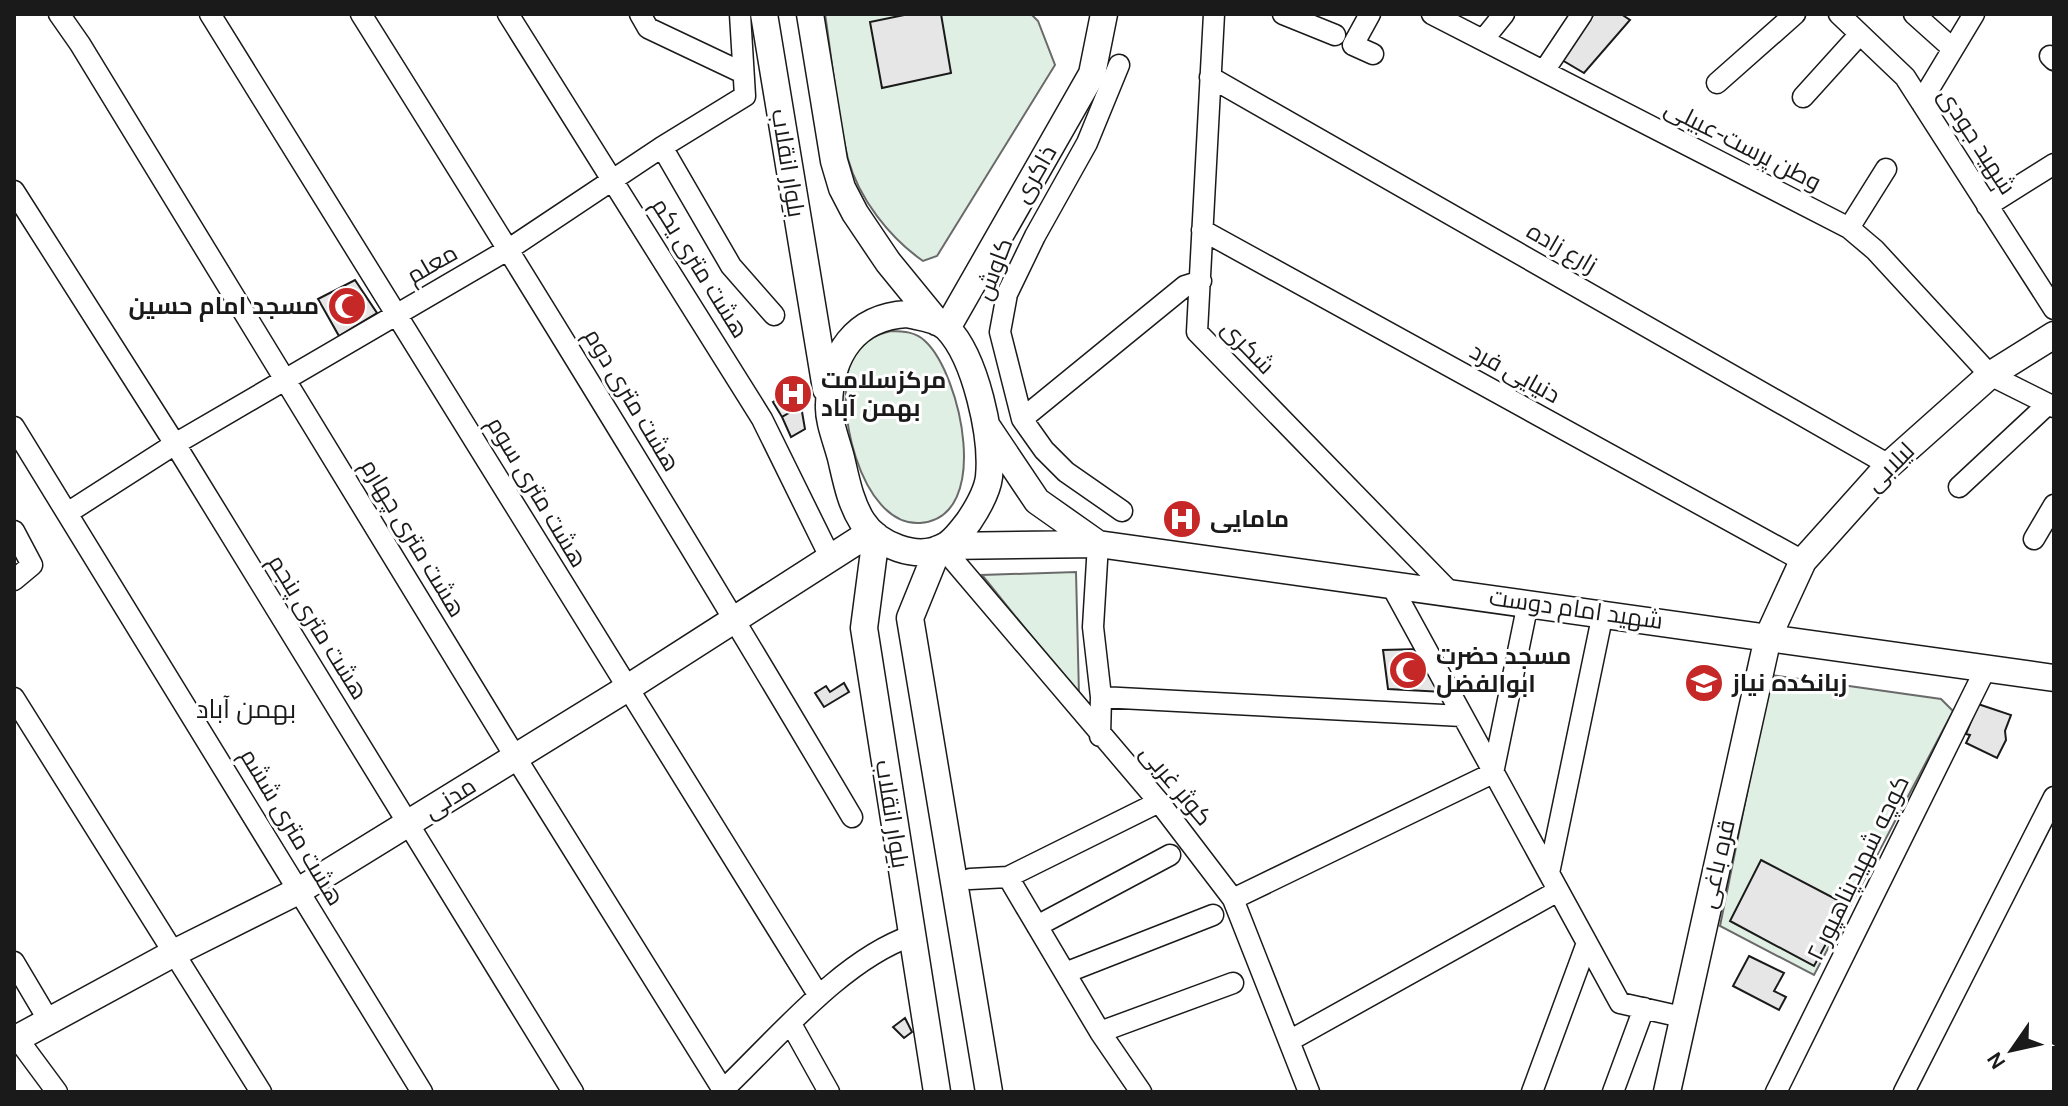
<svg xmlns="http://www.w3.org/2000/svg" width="2068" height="1106" viewBox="0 0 2068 1106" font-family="Karla,Cairo,sans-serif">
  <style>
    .green { fill: #e0efe3; stroke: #6a6a6a; stroke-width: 2 }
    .building { fill: #e6e6e6; stroke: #1a1a1a; stroke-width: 2 }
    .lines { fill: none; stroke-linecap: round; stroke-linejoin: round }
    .minor-casing { stroke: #1a1a1a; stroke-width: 23 }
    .major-casing { stroke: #1a1a1a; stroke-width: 29 }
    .minor { stroke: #fff; stroke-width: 20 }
    .major { stroke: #fff; stroke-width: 26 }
    .labels { text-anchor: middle; stroke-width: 6; stroke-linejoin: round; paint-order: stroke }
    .street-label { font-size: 24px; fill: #1a1a1a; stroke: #fff }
    .poi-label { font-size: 24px; font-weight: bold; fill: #1a1a1a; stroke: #fff; text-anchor: start }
    .neighbourhood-label { font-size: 26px; fill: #1a1a1a; stroke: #fff }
  </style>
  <rect width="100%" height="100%" fill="#fff"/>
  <path class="green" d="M825 14H1031L1038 21 1055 65 937 256 923 261C890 238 859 199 848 159 837 115 832 60 825 14Z
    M891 331C903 331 916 332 925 341 961 374 993 518 920 523 860 527 831 399 853 357 861 341 875 335 891 331Z
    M1076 572 1079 695 982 575Z
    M1771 675 1941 699 1953 711 1814 975 1720 926Z"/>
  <path class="building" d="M909 14H941L951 73 882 88 870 22Z
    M1594 14H1621L1630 20 1584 73 1562 60Z
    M355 280 377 313 339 336 318 299Z
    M799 386 801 406 782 417 773 402Z
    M801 406 805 429 791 437 782 417Z
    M1421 649 1443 692 1388 689 1383 650Z
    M844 683 849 692 824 707 815 693 826 686 830 692Z
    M1978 704 2011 715 2005 731 2006 740 1997 758 1966 743 1970 735 1966 734Z
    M1761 860 1847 905 1814 966 1730 921Z
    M1749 956 1784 973 1774 991 1786 997 1779 1010 1733 986Z
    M905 1018 912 1032 904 1038 893 1027Z"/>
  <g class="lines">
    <g class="minor-casing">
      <path id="minor" d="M59 14 80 44 516 758 723 1090
        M210 14C415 340 614 670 819 996
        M361 14C528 280 692 547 852 817
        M508 14 762 419 831 559
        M640 14 648 28 743 73
        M1214 14 1197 332 1449 591
        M1283 14 1335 35
        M1370 14 1353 45 1373 54
        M1432 14 1849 228 1875 250 1990 375 2054 407
        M1839 14 1905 77 2054 309
        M1914 14 1953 49
        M1483 40 1504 14
        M2050 56 2054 60
        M1119 65 1087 143 1035 236 1007 294 1000 332 1022 419 1044 450 1066 472 1122 511
        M1544 71 1582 14
        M1210 77 1889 465
        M1717 83 1795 14
        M1803 97 1860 34
        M1921 102 1974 14
        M662 147 731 266 774 315
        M14 191 175 444 573 1092
        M1987 206 2054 164
        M1849 228 1886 169
        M1202 230 1803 561
        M1022 419 1185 286 1201 281
        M14 427 422 1092
        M1959 487 2048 404
        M69 512 175 444 509 249 662 147 745 96 740 14
        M14 531 32 565 14 580
        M2034 539 2054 505
        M1098 544 1093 627 1101 697 1100 736
        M943 548 1159 802 1233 899 1309 1092
        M1390 583 1620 1003 1682 1017
        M1101 697 1462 716
        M14 698 261 1092
        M1549 873 1603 613
        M1008 877 1159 802
        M970 879 1008 877 1100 1032 1141 1092
        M1233 899 1493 773 1528 603
        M1037 926 1170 855
        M14 962 49 1021
        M1065 973 1213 915
        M791 1024 829 1092
        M1100 1032 1233 983
        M17 1038 57 1092
        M1289 1041 1558 891
        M721 1092C775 1041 841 960 911 936
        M1532 1092 1587 943
        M1613 1092 1644 1008
        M1776 1092 1986 668
        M1904 1092 2054 797"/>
    </g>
    <g class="major-casing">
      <path id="major" d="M764 14 826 389
        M810 14 834 161 842 188 855 213 888 262 937 322
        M907 314C919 317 937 318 947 328 976 358 993 437 989 477 987 493 977 509 969 521 962 530 953 543 943 547 917 561 877 545 862 521 850 502 846 479 841 458 837 442 828 421 829 405 830 354 855 317 907 314Z
        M947 328 1092 74 1104 14
        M988 428 1037 501 1098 544
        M876 536 864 628 937 1092
        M945 546 1098 544 2054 678
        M938 549 910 618 989 1092
        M14 1040 174 953 300 890 626 689 871 532
        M1667 1092 1768 637 1803 561 1889 465 1990 375 2054 335"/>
    </g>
    <use href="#minor" class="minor"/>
    <use href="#major" class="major"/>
  </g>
  <defs>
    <g id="mosque-disc" transform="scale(2)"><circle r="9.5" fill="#c62828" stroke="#fff"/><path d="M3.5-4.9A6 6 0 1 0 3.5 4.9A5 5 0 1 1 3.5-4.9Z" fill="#fff"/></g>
    <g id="hospital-disc" transform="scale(2)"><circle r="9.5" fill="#c62828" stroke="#fff"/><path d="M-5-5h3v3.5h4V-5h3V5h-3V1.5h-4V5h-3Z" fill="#fff"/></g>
    <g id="school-disc" transform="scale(2)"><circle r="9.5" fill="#c62828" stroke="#fff"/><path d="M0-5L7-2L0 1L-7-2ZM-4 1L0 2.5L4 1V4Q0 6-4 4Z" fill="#fff"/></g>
  </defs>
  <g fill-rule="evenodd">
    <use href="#mosque-disc" x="347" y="306"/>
    <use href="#hospital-disc" x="793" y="394"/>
    <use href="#hospital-disc" x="1182" y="519"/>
    <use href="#mosque-disc" x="1408" y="670"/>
    <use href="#school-disc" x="1704" y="683"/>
  </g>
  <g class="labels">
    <g class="street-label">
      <text transform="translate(1977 141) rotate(57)" y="8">شهید جودی</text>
      <text transform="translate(1743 145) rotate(27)" y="8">وطن پرست-عبیلی</text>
      <text transform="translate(788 163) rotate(81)" y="8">بلوار انقلاب</text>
      <text transform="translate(1035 174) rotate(-60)" y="8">ذاکری</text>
      <text transform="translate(1562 248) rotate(30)" y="8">زارع زاده</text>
      <text transform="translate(432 264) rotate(-30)" y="8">معلم</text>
      <text transform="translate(700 268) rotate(58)" y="8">هشت متری یکم</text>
      <text transform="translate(994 269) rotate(-69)" y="8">کاوش</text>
      <text transform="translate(1248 347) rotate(46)" y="8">شکری</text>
      <text transform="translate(1515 373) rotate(29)" y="8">دنیایی فرد</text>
      <text transform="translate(632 400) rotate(59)" y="8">هشت متری دوم</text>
      <text transform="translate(1890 467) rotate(-45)" y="8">لیلابی</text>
      <text transform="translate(537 492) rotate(59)" y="8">هشت متری سوم</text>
      <text transform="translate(413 538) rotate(59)" y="8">هشت متری چهارم</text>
      <text transform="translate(1576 609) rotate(8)" y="8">شهید امام دوست</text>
      <text transform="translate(318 627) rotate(58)" y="8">هشت متری پنجم</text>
      <text transform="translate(1176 785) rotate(50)" y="8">کوثر غربی</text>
      <text transform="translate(450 798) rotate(-32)" y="8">مدنی</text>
      <text transform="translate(892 814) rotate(81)" y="8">بلوار انقلاب</text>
      <text transform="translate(292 827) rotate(59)" y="8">هشت متری ششم</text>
      <text transform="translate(1717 864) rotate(-77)" y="8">قره باغی</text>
      <text transform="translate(1858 868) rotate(-64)" y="8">۲ کوچه شهیدپناهپور</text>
    </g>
    <g class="poi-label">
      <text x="319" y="314" text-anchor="end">مسجد امام حسین</text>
      <text x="821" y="388">مرکزسلامت<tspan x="821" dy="28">بهمن آباد</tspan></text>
      <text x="1210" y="527">مامایی</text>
      <text x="1436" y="664">مسجد حضرت<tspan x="1436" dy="28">ابوالفضل</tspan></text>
      <text x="1732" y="691">زبانکده نیاز</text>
    </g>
    <g class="neighbourhood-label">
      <text x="246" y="718">بهمن آباد</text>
    </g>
  </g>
  <rect width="2068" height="1106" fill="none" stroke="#1a1a1a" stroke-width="32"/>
  <g transform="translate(2012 1050) rotate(236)" stroke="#ffffff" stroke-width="6" paint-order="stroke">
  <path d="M0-6L14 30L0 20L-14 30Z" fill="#1a1a1a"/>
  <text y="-12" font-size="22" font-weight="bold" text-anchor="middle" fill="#1a1a1a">N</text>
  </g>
</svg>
